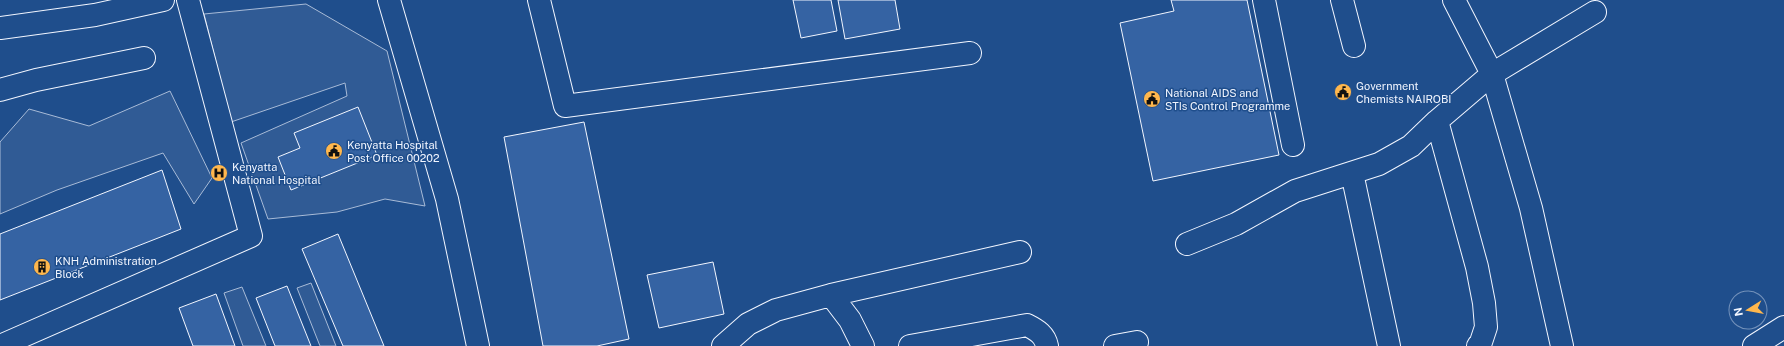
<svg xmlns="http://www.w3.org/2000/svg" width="1784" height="346" viewBox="0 0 1784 346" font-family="'Public Sans',sans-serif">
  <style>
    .built { fill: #305b95; stroke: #a8bbd7 }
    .building { fill: #3563a3; stroke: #f2f6ff }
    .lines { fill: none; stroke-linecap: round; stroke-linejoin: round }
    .minor-casing { stroke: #f2f6ff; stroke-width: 24 }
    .minor { stroke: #1f4e8c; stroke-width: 22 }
    .labels { text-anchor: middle; stroke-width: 3; stroke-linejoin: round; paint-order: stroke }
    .poi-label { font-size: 11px; fill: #f2f6ff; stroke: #1f4e8c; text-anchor: start }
  </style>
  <rect width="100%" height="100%" fill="#1f4e8c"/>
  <path class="built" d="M306 4 387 51 425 206 385 199 337 212 268 219 241 143 347 96 345 83 231 122 204 14Z
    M170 91 212 178 194 204 163 153 57 190 0 214V142L29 109 89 126Z
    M311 283 336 346H320L297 288Z
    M242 287 266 346H243L224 293Z"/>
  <path class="building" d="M793 0H831L837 31 801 38Z
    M838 0H895L900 29 845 39Z
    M1171 0H1247L1279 155 1153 181 1120 23 1174 11Z
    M358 107 377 155 291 190 278 157 300 148 294 133Z
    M584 122 629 339 597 346H543L504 137Z
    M162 170 181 229 0 300V234Z
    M338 234 384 346H343L302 249Z
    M713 262 724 314 659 328 647 275Z
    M287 286 311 346H275L256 298Z
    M216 294 235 346H193L179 308Z"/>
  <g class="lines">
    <g class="minor-casing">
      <path id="minor" d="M389 0 447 199 478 346
        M539 0 565 106 970 53
        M1264 0 1293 145
        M1342 0 1354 46
        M1454 0 1492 74 1531 208 1562 346
        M0 28 95 15 163 0
        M0 90 36 80 144 58
        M1352 173 1389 346
        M1187 244 1236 224 1295 191 1379 164 1411 146 1437 121
        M831 295 1020 252
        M0 346 251 236 188 0
        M723 346 748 324 776 310 831 295 850 320 863 346
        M910 346 1027 325C1037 330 1045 335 1047 346
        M1115 346 1137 342
        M1478 346 1481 342 1486 327 1484 303 1477 267 1437 121 1492 74 1595 12
        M1754 346 1784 327"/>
    </g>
    <use href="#minor" class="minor"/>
  </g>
  <defs>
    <g id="civic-disc" transform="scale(0.9)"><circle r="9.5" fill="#ffb74d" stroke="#1f4e8c"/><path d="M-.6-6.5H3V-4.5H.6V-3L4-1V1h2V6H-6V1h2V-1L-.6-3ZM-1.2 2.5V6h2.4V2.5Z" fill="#111"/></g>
    <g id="hospital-disc" transform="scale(0.9)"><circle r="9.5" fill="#ffb74d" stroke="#1f4e8c"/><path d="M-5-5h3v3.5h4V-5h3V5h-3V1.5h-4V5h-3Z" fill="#111"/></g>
    <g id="building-disc" transform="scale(0.9)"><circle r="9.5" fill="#ffb74d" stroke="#1f4e8c"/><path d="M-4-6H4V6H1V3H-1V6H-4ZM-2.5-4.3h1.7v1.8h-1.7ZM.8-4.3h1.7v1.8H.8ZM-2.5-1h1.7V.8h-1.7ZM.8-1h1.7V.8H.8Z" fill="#111"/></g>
  </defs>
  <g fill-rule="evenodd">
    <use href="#civic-disc" x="1343" y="92"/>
    <use href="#civic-disc" x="1152" y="99"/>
    <use href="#civic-disc" x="334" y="151"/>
    <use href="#hospital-disc" x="219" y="173"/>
    <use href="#building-disc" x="42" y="267"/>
  </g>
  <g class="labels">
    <g class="poi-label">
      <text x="1356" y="90">Government<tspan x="1356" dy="13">Chemists NAIROBI</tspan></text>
      <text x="1165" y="97">National AIDS and<tspan x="1165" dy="13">STIs Control Programme</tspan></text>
      <text x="347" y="149">Kenyatta Hospital<tspan x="347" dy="13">Post Office 00202</tspan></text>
      <text x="232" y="171">Kenyatta<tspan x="232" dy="13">National Hospital</tspan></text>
      <text x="55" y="265">KNH Administration<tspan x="55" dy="13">Block</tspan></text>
    </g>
  </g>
  <g transform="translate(1748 310) rotate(259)"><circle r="19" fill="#1f4e8c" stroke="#7391ba"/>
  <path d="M0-3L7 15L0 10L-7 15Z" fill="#ffb74d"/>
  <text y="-6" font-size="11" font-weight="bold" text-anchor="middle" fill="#f2f6ff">N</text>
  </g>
</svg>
